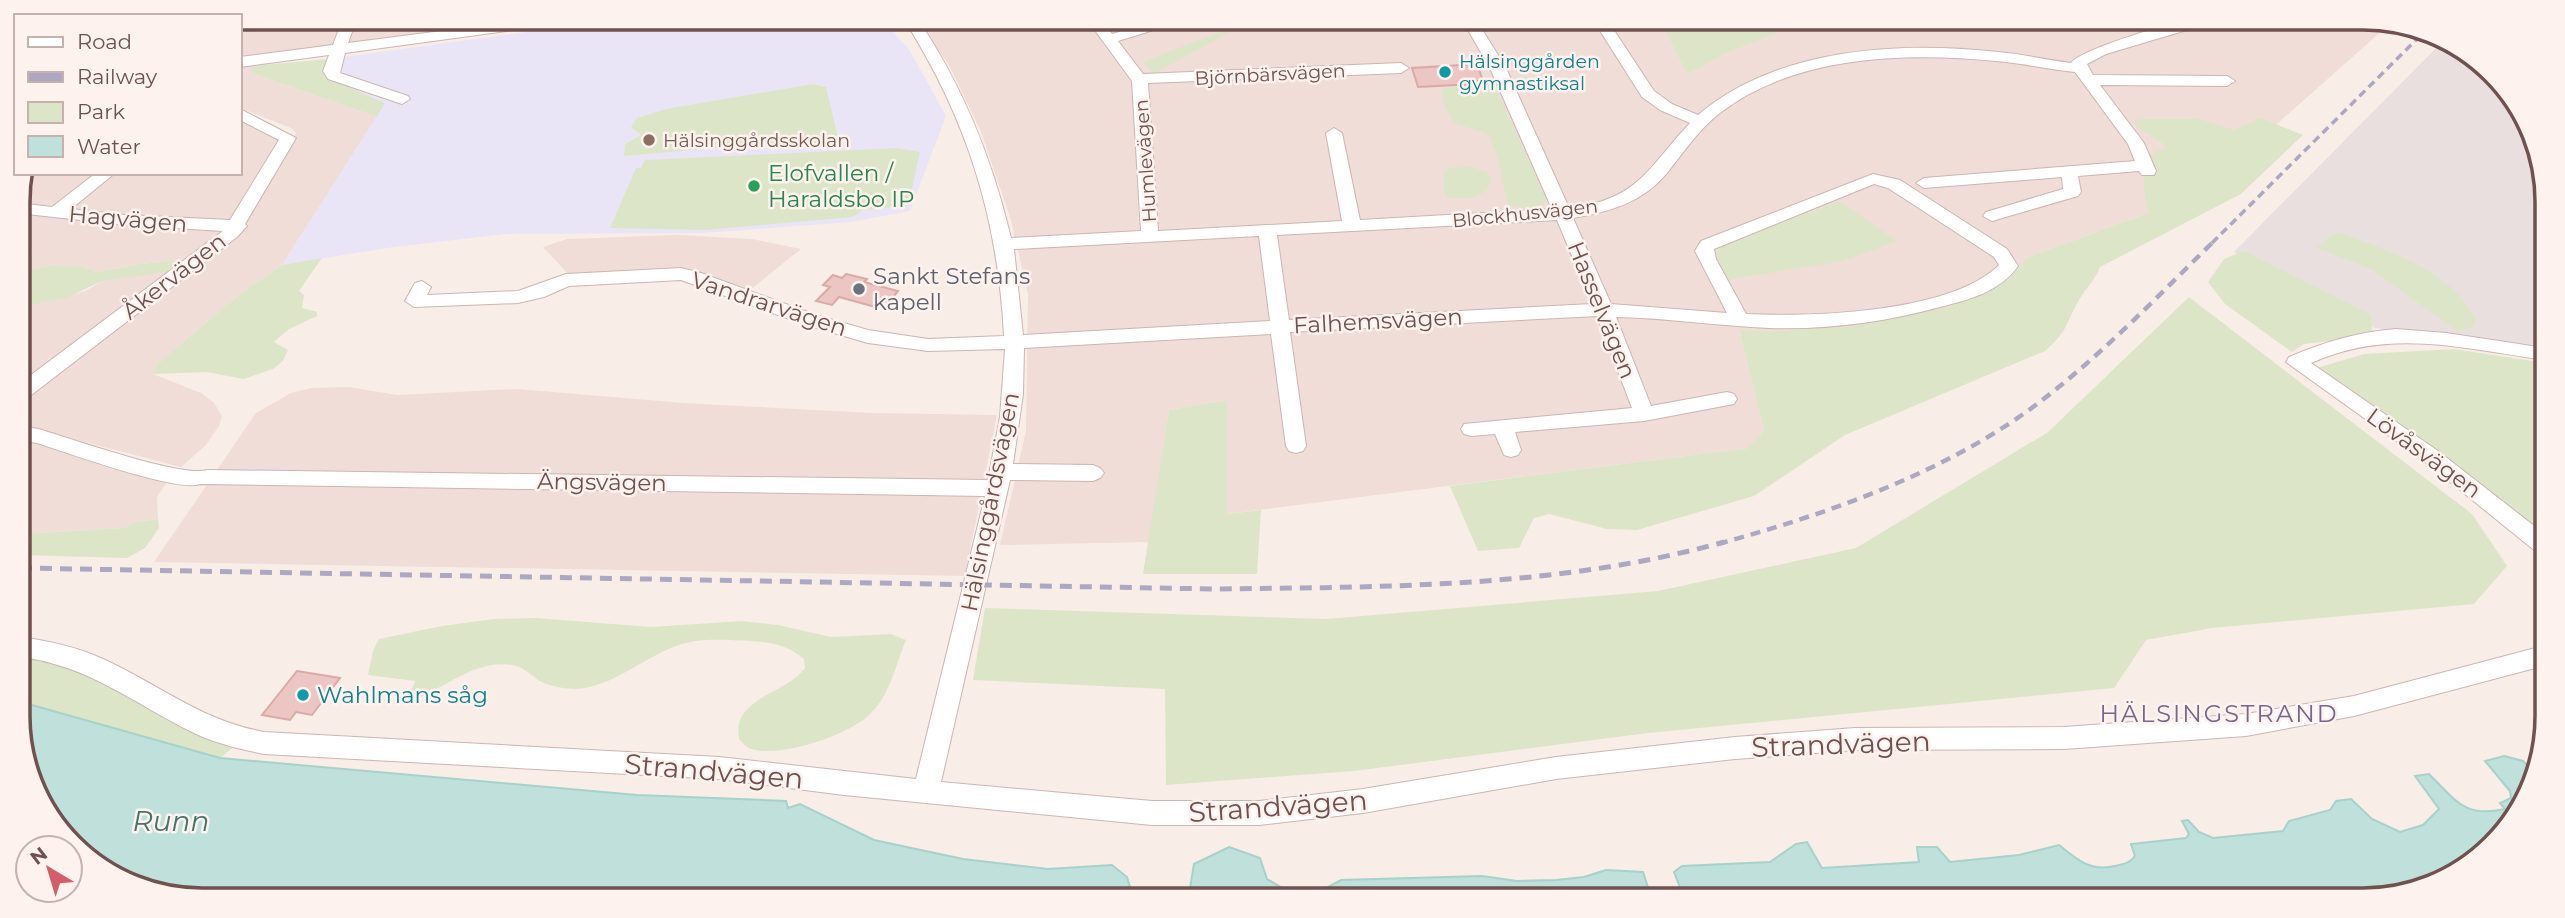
<svg xmlns="http://www.w3.org/2000/svg" width="2565" height="918" viewBox="0 0 2565 918" font-family="Montserrat,sans-serif">
  <style>
    .residential { fill: #f0ddd7 }
    .industrial { fill: #e9dfde }
    .education { fill: #eae5f6 }
    .green { fill: #dde5c8 }
    .water { fill: #bfe0db; stroke: #a7d1ca; stroke-width: 2 }
    .building { fill: #ebc6c3; stroke: #dca9a6; stroke-width: 2 }
    .lines { fill: none; stroke-linecap: round; stroke-linejoin: round }
    .minor-casing { stroke: #ccb5b2; stroke-width: 2 }
    .minor { fill: #fff; fill-rule: evenodd }
    .rail-far2 { stroke: #ada8c2; stroke-width: 3.5; stroke-dasharray: 8 5; stroke-linecap: butt }
    .rail-far1 { stroke: #ada8c2; stroke-width: 4.5; stroke-dasharray: 10 7; stroke-linecap: butt }
    .rail { stroke: #ada8c2; stroke-width: 5; stroke-dasharray: 12 8; stroke-linecap: butt }
    .culture-dot { fill: #0f9aa8; stroke: #fdf2ee; stroke-width: 2.5 }
    .education-dot { fill: #8d6e63; stroke: #fdf2ee; stroke-width: 2.5 }
    .leisure-dot { fill: #2e9e5b; stroke: #fdf2ee; stroke-width: 2.5 }
    .worship-dot { fill: #6b7280; stroke: #fdf2ee; stroke-width: 2.5 }
    .labels { text-anchor: middle; stroke-width: 5; stroke-linejoin: round; paint-order: stroke }
    .far-culture-label { font-size: 19px; fill: #0d838f; stroke: #fdf2ee; text-anchor: start }
    .far-street-label { font-size: 19px; fill: #70514f; stroke: #fdf2ee }
    .far-education-label { font-size: 19px; fill: #785e54; stroke: #fdf2ee; text-anchor: start }
    .leisure-label { font-size: 23px; fill: #27864d; stroke: #fdf2ee; text-anchor: start }
    .street-label { font-size: 23px; fill: #70514f; stroke: #fdf2ee }
    .worship-label { font-size: 23px; fill: #5b616d; stroke: #fdf2ee; text-anchor: start }
    .culture-label { font-size: 23px; fill: #0d838f; stroke: #fdf2ee; text-anchor: start }
    .neighbourhood-label { font-size: 24px; letter-spacing: 2px; fill: #74678c; stroke: #fdf2ee }
    .near-street-label { font-size: 28px; fill: #70514f; stroke: #fdf2ee }
    .near-water-label { font-size: 28px; font-style: italic; fill: #46736c; stroke: #fdf2ee }
    .rim { fill: none; stroke: #70514f; stroke-width: 3.5 }
  </style>
  <rect width="100%" height="100%" fill="#f9ede8"/>
  <path class="residential" d="M240 18H545L240 58Z
    M913 18H2364L2392 22 2252 146 2148 213 2026 258 2009 279 1983 292 1949 307 1914 316 1856 326 1778 331 1739 329 1764 431 1748 448 1227 514V400L1169 410 1149 542 1000 545 1026 431 1028 294 1011 220 981 132 949 65Z
    M252 66V73L377 117 282 265 241 293 157 364 153 374 201 393 214 403 222 416 219 426 206 445 181 467 19 425V398L246 222 286 156 296 133 291 128 240 108V67Z
    M240 118 280 137 229 220 213 222 62 209 110 173H240Z
    M22 173H98L52 206 18 203Z
    M18 213 180 230 223 229 191 258 184 260 139 264 97 272 81 266 51 265 18 273Z
    M677 235 752 239 801 249 745 294 689 275 572 278 543 247 567 239Z
    M174 269 19 385V307L86 291 102 281Z
    M349 387 397 395 517 389 684 403 873 413 997 415 965 576 154 562 256 413 291 393 311 388Z
    M19 436 168 481 157 497 158 519 136 522 123 528 20 534Z"/>
  <path class="industrial" d="M2443 41 2502 80 2546 177V346L2375 328 2234 252Z"/>
  <path class="education" d="M628 18H881L910 51 946 116 910 211 851 222 704 233 505 234 387 248 282 265 385 103 324 76 328 59Z"/>
  <path class="green" d="M927 18H1000L947 28 940 29 928 24Z
    M1656 18H1996L2000 24 1939 18 1800 24 1728 52 1687 74 1663 26Z
    M1228 29 1232 31 1154 74 1144 64 1145 61Z
    M328 59 324 76 385 103 377 117 252 73V66Z
    M813 84 826 87 839 142 728 147 624 156 625 144 641 135 631 127 637 118 666 109Z
    M1472 84H1487L1496 89 1546 198V204L1528 209 1508 205 1497 155 1489 136 1483 132 1453 123 1443 101 1442 89Z
    M2260 118 2303 135 2241 194 2100 267C2095 280 2086 288 2079 300 2065 324 2069 330 2045 351L1845 435 1754 496 1637 530 1607 529 1549 514 1534 518 1519 548 1478 551 1450 486 1748 448 1764 431 1739 329 1778 331 1856 326 1949 307 2009 279 2026 258 2148 213C2146 198 2138 168 2150 156 2153 152 2161 150 2165 148L2164 144 2135 126V122L2140 119H2199L2234 130Z
    M897 148 920 152 908 206 862 210 853 217 706 230 610 228 636 168H641L645 160Z
    M1472 167 1487 172 1491 179 1487 190 1473 198H1448L1444 189V171L1450 168Z
    M1840 201 1897 241 1843 261 1726 280 1717 260V245Z
    M2342 233C2393 254 2449 268 2476 320L2473 327 2457 331 2371 269 2316 248 2333 234Z
    M2244 251 2370 314 2373 336 2304 344 2292 352 2225 304 2208 282 2224 259Z
    M322 258 299 291 304 295 302 308 317 312V316L289 329 274 342 288 350 283 361 273 369 244 379 206 372 153 374 157 364 241 293 282 265Z
    M184 260 166 272 102 281 66 298 19 307 18 273 51 265 81 266 97 272 139 264Z
    M2189 297 2472 514 2507 566 2474 604 2212 628 2146 640 2114 688 1648 733 1354 771 1166 785 1165 689 973 680 985 608 1326 619 1658 591 1856 548 2048 432Z
    M2454 349 2546 363 2547 535 2317 368 2364 354Z
    M1227 400V514L1261 510 1257 574H1143L1169 410Z
    M158 519 159 528 145 548 127 558 20 555V534L123 528 136 522Z
    M536 618 651 627 742 621 778 625 831 637 891 634 906 640C895 666 890 697 868 716 846 736 780 758 751 749 747 748 742 743 739 739 731 698 786 694 805 668L804 659C788 645 771 642 750 641 723 640 697 637 671 648 642 660 617 682 585 688 571 691 550 687 538 680 531 675 524 668 516 666 477 656 442 691 407 703L415 681 368 675 373 651 379 639 442 626 494 619Z
    M20 656 55 658 240 742 220 758 21 702Z"/>
  <path class="water" d="M21 702 220 758 637 795 786 801 788 808 800 804 874 840 963 859 1048 869 1112 865 1127 877 1134 900H201L143 891 63 838 21 752Z
    M2504 756 2523 761 2538 775 2475 863 2375 900H1685L1674 872 1682 866 1770 862 1796 844 1807 842 1822 868 1919 862 1917 847H1937L1950 862 2019 855 2059 845C2077 860 2091 872 2115 866 2124 864 2129 864 2135 856L2131 844 2186 838 2189 834 2182 821 2188 820 2199 832 2213 838 2283 831 2289 821 2330 810 2336 801 2351 799 2372 819 2400 832 2423 825 2439 809 2415 776 2429 774C2456 801 2465 818 2505 809L2500 803 2511 798 2510 791 2485 761Z
    M1229 847 1260 858 1267 879 1286 890 1317 893 1341 880 1482 876 1517 881 1556 880 1584 877 1606 870 1643 872 1652 900H1188L1194 864Z"/>
  <path class="building" d="M1477 64 1483 81H1474L1475 84 1418 87 1412 68Z
    M846 274 867 279 864 282 898 291 889 302 882 300 875 307 839 297 832 305 816 301 830 287 823 285 833 275 842 278Z
    M297 671 340 678 312 715 296 712 290 720 262 715Z"/>
  <g class="lines">
    <g class="minor-casing">
      <path id="minor" d="M343 18H357L348 43 543 18H579L572 22 345 53 340 73 408 96 410 99 402 104 328 79 323 71 329 55 240 67V57L333 45Z
        M903 18H917C963 86 992 158 1011 238L1141 231 1132 81 1086 18H1100L1112 34 1164 18H1185L1183 21 1118 41 1143 74 1401 63 1409 68 1401 73 1148 83 1158 231 1342 221 1326 133 1334 128 1342 133 1360 220 1552 209 1490 68 1461 18H1475L1506 68 1569 208C1638 200 1647 169 1690 123L1660 110 1642 97 1592 18H1606L1654 91 1672 104 1698 115C1777 48 1898 41 1998 52 2022 54 2047 60 2071 63 2081 49 2176 21 2197 18 2204 17 2213 17 2219 18L2217 21 2106 54 2087 64 2093 75 2227 76 2235 81 2227 86 2100 85 2144 143 2156 171 2154 175H2142L2139 171 2078 176 2081 192 2078 196 1992 221 1983 216 1986 212 2063 189 2062 177 1924 188 1916 183 1924 178 2135 161 2128 144 2075 72C2049 70 2023 63 1996 61 1905 52 1795 55 1720 113 1698 130 1684 152 1667 173 1643 202 1610 212 1573 218L1611 304 1727 313 1695 251 1701 241 1873 174 1900 180 2007 249 2018 266C2000 292 1968 300 1940 307 1885 322 1827 330 1770 328 1719 326 1668 318 1616 317L1651 406 1727 392 1734 394 1737 399 1734 404 1644 421 1515 432 1521 450 1518 455 1511 457 1504 455 1495 434 1471 436 1464 434 1461 429 1464 424 1632 408 1597 316 1290 332 1306 446 1303 451 1296 453 1289 451 1286 446 1271 334 1024 348 1023 394 1013 464 1093 465 1100 468 1104 473 1100 478 1093 481 1010 480 941 782 1152 801H1259L1363 789 1556 757 1735 737 1855 728 2064 727 2246 714 2354 696 2547 645V665L2354 716 2246 736 2064 749 1855 750 1735 759 1556 779 1363 813 1259 825H1152L844 795 719 779 264 754C239 749 214 743 192 732 133 703 88 665 20 657V637C49 641 77 647 103 659 160 685 200 720 264 732L719 757 916 779 985 496 200 484C178 493 66 452 37 443L19 440V426L38 429C71 438 181 478 207 470L988 480 1000 417 1005 349 928 351 868 343 803 324 681 280 569 286 544 297 518 303 414 307 405 301 415 283 422 281 431 287 427 295 518 291 566 274 681 268 701 273 816 315 868 330 928 339 1004 336C998 218 967 118 903 18ZM1874 184 1888 188 1994 257 1999 265C1951 313 1812 317 1746 314L1716 259 1714 249ZM1557 220 1592 304 1289 320 1277 235ZM1259 236 1270 321 1023 335 1014 249Z
        M2041 18H2055L2060 25 2058 28H2048Z
        M240 109 296 138 245 224 247 226 237 237 26 399 19 401V384L223 231 125 225 18 213V203L52 207 96 173H115L71 209 125 215 230 220 279 140 240 120Z
        M2396 329 2446 333 2546 348V360C2464 349 2391 327 2311 363L2438 451 2547 536V557L2539 554 2424 461 2286 362 2289 357C2325 342 2357 332 2396 329Z"/>
    </g>
    <use href="#minor" class="minor"/>
    <path class="rail-far2" d="M2212 243 2426 30"/>
    <path class="rail-far1" d="M1718 544C1826 514 1937 476 2029 410 2097 360 2154 300 2214 241"/>
    <path class="rail" d="M20 568 1214 589C1385 587 1558 588 1724 542"/>
  </g>
  <g class="culture-dot">
    <circle cx="1445" cy="72" r="7"/>
    <circle cx="303" cy="695" r="7"/>
  </g>
  <circle class="education-dot" cx="649" cy="140" r="7"/>
  <circle class="leisure-dot" cx="754" cy="186" r="7"/>
  <circle class="worship-dot" cx="859" cy="289" r="7"/>
  <g class="labels">
    <g class="far-culture-label">
      <text x="1459" y="68">Hälsinggården<tspan x="1459" dy="22">gymnastiksal</tspan></text>
    </g>
    <g class="far-street-label">
      <text transform="translate(1270 74) rotate(-3)" y="7">Björnbärsvägen</text>
      <text transform="translate(1145 161) rotate(-94)" y="7">Humlevägen</text>
      <text transform="translate(1525 213) rotate(-6)" y="7">Blockhusvägen</text>
    </g>
    <g class="far-education-label">
      <text x="663" y="147">Hälsinggårdsskolan</text>
    </g>
    <g class="leisure-label">
      <text x="768" y="181">Elofvallen /<tspan x="768" dy="26">Haraldsbo IP</tspan></text>
    </g>
    <g class="street-label">
      <text transform="translate(128 219) rotate(5)" y="8">Hagvägen</text>
      <text transform="translate(174 276) rotate(-38)" y="8">Åkervägen</text>
      <text transform="translate(769 304) rotate(18)" y="8">Vandrarvägen</text>
      <text transform="translate(1602 310) rotate(68)" y="8">Hasselvägen</text>
      <text transform="translate(1378 321) rotate(-3)" y="8">Falhemsvägen</text>
      <text transform="translate(2424 453) rotate(36)" y="8">Lövåsvägen</text>
      <text transform="translate(602 482) rotate(1)" y="8">Ängsvägen</text>
      <text transform="translate(990 502) rotate(-79)" y="8">Hälsinggårdsvägen</text>
    </g>
    <g class="worship-label">
      <text x="873" y="284">Sankt Stefans<tspan x="873" dy="26">kapell</tspan></text>
    </g>
    <g class="culture-label">
      <text x="317" y="703">Wahlmans såg</text>
    </g>
    <g class="neighbourhood-label">
      <text x="2219" y="722">HÄLSINGSTRAND</text>
    </g>
    <g class="near-street-label">
      <text transform="translate(1841 744) rotate(-2)" y="10">Strandvägen</text>
      <text transform="translate(714 771) rotate(5)" y="10">Strandvägen</text>
      <text transform="translate(1278 806) rotate(-4)" y="10">Strandvägen</text>
    </g>
    <g class="near-water-label">
      <text x="171" y="831">Runn</text>
    </g>
  </g>
  <path d="M0 0H2565V918H0ZM202 30H2363A172 172 0 0 1 2535 202V716A172 172 0 0 1 2363 888H202A172 172 0 0 1 30 716V202A172 172 0 0 1 202 30Z" fill="#fdf2ee" fill-rule="evenodd"/>
  <path class="rim" d="M202 30H2363A172 172 0 0 1 2535 202V716A172 172 0 0 1 2363 888H202A172 172 0 0 1 30 716V202A172 172 0 0 1 202 30Z"/>
  <rect x="14" y="14" width="228" height="161" fill="#fdf2ee" stroke="#c5b2ae" stroke-width="2"/>
  <rect x="28" y="37" width="35" height="10" fill="#ffffff" stroke="#c5b2ae" stroke-width="2"/>
  <text x="77" y="49" font-size="21" fill="#70514f">Road</text>
  <rect x="28" y="72" width="35" height="10" fill="#ada8c2" stroke="#c5b2ae" stroke-width="2"/>
  <text x="77" y="84" font-size="21" fill="#70514f">Railway</text>
  <rect x="28" y="102" width="35" height="21" fill="#dde5c8" stroke="#c5b2ae" stroke-width="2"/>
  <text x="77" y="119" font-size="21" fill="#70514f">Park</text>
  <rect x="28" y="136" width="35" height="21" fill="#bfe0db" stroke="#c5b2ae" stroke-width="2"/>
  <text x="77" y="154" font-size="21" fill="#70514f">Water</text>
  <g transform="translate(49 869) rotate(322)"><circle r="33" fill="#fdf2ee" stroke="#c5b2ae" stroke-width="2"/>
  <path d="M0-5L12 26L0 18L-12 26Z" fill="#d35e69"/>
  <text y="-10" font-size="19" font-weight="bold" text-anchor="middle" fill="#70514f">N</text>
  </g>
</svg>
